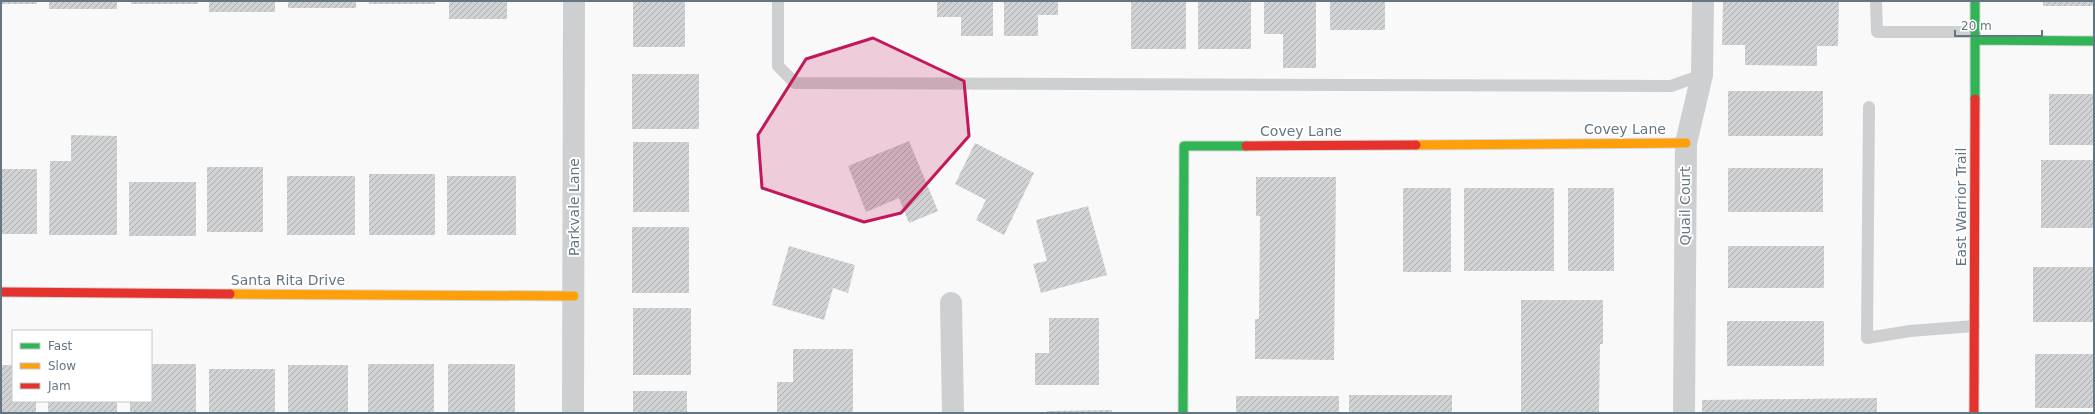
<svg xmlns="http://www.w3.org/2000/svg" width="2095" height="414" viewBox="0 0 2095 414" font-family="'DejaVu Sans',sans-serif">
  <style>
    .building { fill: url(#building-hatch) }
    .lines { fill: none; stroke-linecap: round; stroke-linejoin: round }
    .fast-casing { stroke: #d5d6d7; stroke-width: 11 }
    .slow-casing { stroke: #d5d6d7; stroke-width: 11 }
    .jam-casing { stroke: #d5d6d7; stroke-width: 11 }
    .lane { stroke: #cecfd0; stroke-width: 12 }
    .street { stroke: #cecfd0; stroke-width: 22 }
    .fast { stroke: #30b455; stroke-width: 9 }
    .slow { stroke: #ff9f0a; stroke-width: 9 }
    .jam { stroke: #e5322d; stroke-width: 9 }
    .marked { fill: #c2185b; fill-opacity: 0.2; stroke: #c2185b; stroke-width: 3; stroke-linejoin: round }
    .labels { text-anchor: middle; stroke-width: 4; stroke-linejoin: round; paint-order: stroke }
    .street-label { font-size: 14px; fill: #657683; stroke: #fff }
  </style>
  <defs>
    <pattern id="building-hatch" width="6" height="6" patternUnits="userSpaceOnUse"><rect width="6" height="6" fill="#d0d2d3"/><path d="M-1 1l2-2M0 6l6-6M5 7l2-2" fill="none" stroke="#acafb1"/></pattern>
  </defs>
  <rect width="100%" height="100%" fill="#f9f9f9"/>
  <path class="building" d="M1 1H37V4H1Z
    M49 1H117V9H49Z
    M131 1H198V4H131Z
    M209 1H275V12H209Z
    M288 1H356V8H288Z
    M369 1H435V4H369Z
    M449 1H507V19H449Z
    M633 1H685V47H633Z
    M937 1H993V36H961V17H937Z
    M1004 1H1058V15H1038V36H1004Z
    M1131 1H1186V49H1131Z
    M1198 1H1251V49H1198Z
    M1264 1H1316V68H1283V34H1264Z
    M1330 1H1385V30H1330Z
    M1723 1H1839L1838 46H1817V66L1745 65V45H1722Z
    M2043 1H2094V6H2043Z
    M632 74H699V129H632Z
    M1728 91H1823V136H1728Z
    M2049 94H2094V145H2049Z
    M71 135 117 136V235H49L50 161H71Z
    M909 141 938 211 909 223 899 198 866 212 848 166Z
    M633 142H689V212H633Z
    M975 143 1034 173 1004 235 976 220 986 200 955 184Z
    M2041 160H2094V228H2041Z
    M207 167H263V232H207Z
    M1728 168H1823V212H1728Z
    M1 169H37V234H1Z
    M369 174H435V235H369Z
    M287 176H355V235H287Z
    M447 176H516V235H447Z
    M1256 177H1336L1334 360 1255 359V319H1259L1260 216H1256Z
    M129 182H196V236H129Z
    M1403 188H1451V272H1403Z
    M1464 188H1554V271H1464Z
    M1568 188H1614V271H1568Z
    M1088 206 1107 275 1041 293 1033 264 1047 261 1036 220Z
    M632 227H689V293H632Z
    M789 246 855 265 848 293 833 288 824 320 772 305Z
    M1728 246H1824V288H1728Z
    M2033 267H2094V322H2033Z
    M1521 300H1603V344H1600L1599 413H1521Z
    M633 308H691V375H633Z
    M1049 318H1099V385H1035V353H1049Z
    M1727 321H1824V366H1727Z
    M793 349H853V413H777V382H793Z
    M2035 354H2094V408H2035Z
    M151 364H196V413H130V401H151Z
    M368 364H434V413H368Z
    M448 364H515V413H448Z
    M1 365H13V401H36V413H1Z
    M288 365H348V413H288Z
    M209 369H275V413H209Z
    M633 391H687V413H633Z
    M1349 395H1452V413H1349Z
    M1236 396H1339V413H1236Z
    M1877 398V413H1702V400Z
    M48 401H117V413H48Z
    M1112 410V413H1047V411Z"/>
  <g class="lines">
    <g class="fast-casing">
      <path id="fast" d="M1975 40 2094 41
        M1975 99V1
        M1183 413 1184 146H1246"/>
    </g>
    <g class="slow-casing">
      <path id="slow" d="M1416 145 1686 143
        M230 294 574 296"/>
    </g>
    <g class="jam-casing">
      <path id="jam" d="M1246 146 1416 145
        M1 292 230 294
        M1974 413 1975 99"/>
    </g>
    <path class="lane" d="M778 1V66L795 83 1671 86 1702 75
      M1876 1 1877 32H1975
      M1869 107 1867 338 1910 331 1974 326"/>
    <path class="street" d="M951 303 953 413
      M573 413 574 1
      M1684 413 1686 143 1702 75 1703 1"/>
    <use href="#fast" class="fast"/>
    <use href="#slow" class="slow"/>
    <use href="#jam" class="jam"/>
  </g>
  <path class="marked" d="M873 38 964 81 969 136 901 213 864 222 762 188 758 135 806 59Z"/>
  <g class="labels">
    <g class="street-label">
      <text x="1625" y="134">Covey Lane</text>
      <text x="1301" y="136">Covey Lane</text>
      <text transform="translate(1685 206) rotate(-90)" y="5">Quail Court</text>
      <text transform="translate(574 207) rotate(-90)" y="5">Parkvale Lane</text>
      <text transform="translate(1961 207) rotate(-90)" y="5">East Warrior Trail</text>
      <text x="288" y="285">Santa Rita Drive</text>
    </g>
  </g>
  <rect width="2095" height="414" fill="none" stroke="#657683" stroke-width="4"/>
  <rect x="12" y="330" width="140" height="72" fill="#ffffff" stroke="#c1c8cd"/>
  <rect x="20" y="343" width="20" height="6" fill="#30b455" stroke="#c1c8cd"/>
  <text x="48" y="350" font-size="12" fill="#657683">Fast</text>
  <rect x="20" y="363" width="20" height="6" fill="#ff9f0a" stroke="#c1c8cd"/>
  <text x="48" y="370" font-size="12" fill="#657683">Slow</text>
  <rect x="20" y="383" width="20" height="6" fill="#e5322d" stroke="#c1c8cd"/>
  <text x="48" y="390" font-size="12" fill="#657683">Jam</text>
  <path d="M1955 30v6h87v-6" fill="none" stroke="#657683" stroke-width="2"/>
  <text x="1961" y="30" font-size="12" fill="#657683" stroke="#ffffff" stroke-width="3" paint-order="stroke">20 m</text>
</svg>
